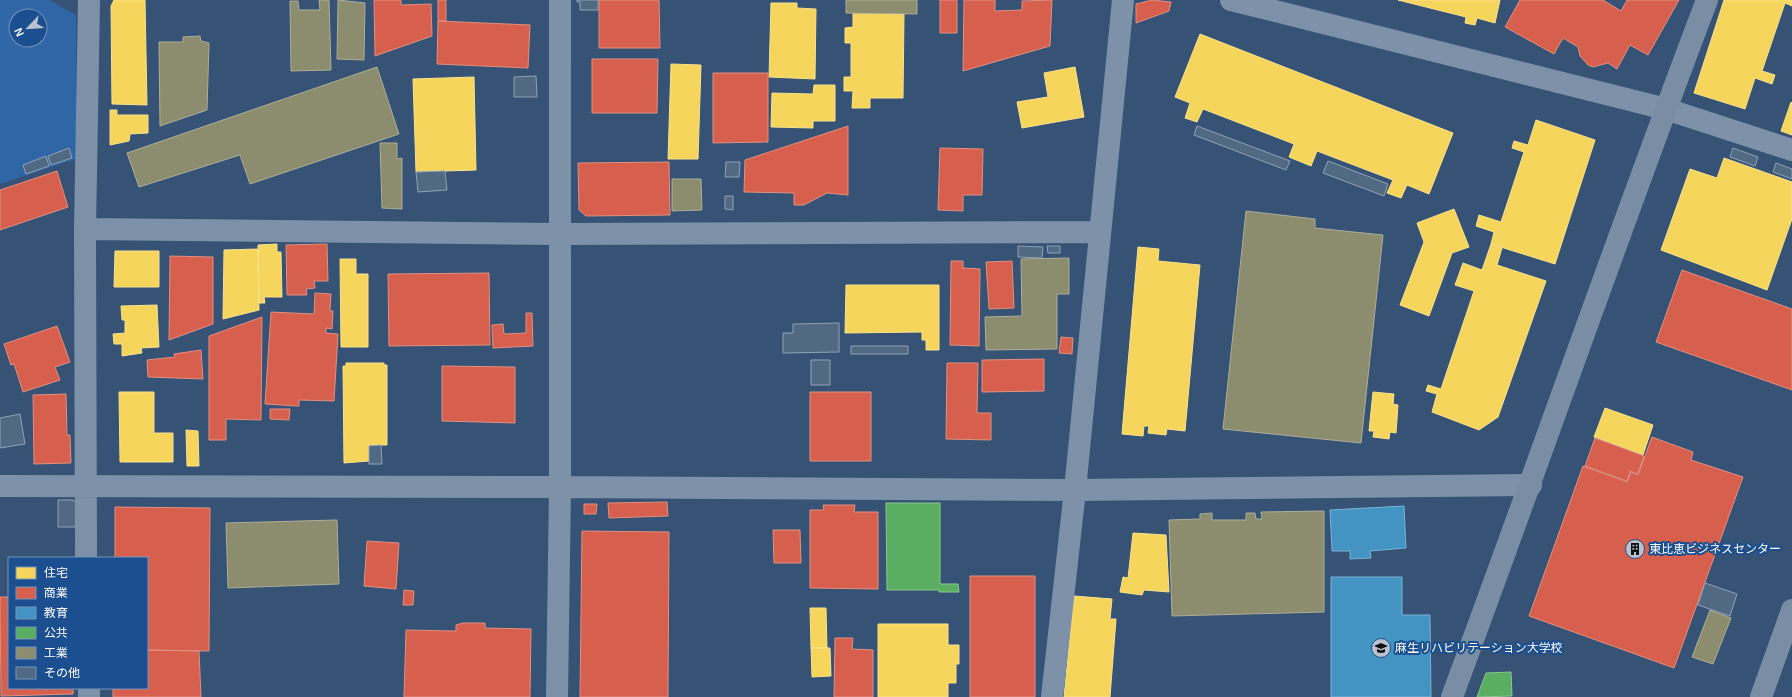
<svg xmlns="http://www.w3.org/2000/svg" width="1792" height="697" viewBox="0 0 1792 697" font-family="Helvetica,'Noto Sans JP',sans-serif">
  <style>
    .green { fill: #2f66a5; fill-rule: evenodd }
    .homes { fill: #f6d55c; stroke: #f9e28d }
    .shops { fill: #d6604d; stroke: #e29082 }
    .schools { fill: #4393c3; stroke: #7bb3d5 }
    .public { fill: #5aae61; stroke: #8cc690 }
    .industry { fill: #8c8c6e; stroke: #aeae9a }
    .building { fill: #526984; stroke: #92a2b6 }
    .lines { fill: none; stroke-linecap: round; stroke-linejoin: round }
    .street { stroke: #7d92a8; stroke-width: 22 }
    .secondary { stroke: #798da4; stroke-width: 22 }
    .labels { text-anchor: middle; stroke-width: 4; stroke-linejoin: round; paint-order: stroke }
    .poi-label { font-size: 12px; fill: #fff; stroke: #1b4f8f; text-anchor: start }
  </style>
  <rect width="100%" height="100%" fill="#365274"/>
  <path class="green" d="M0 0H49L76 15V159L0 184ZM16 16H40V40H16Z"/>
  <path class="homes" d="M114 0H145L147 105 112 104 111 6Z
    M1398 0H1500L1495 23 1477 18 1475 25 1465 23 1466 17Z
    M1724 0H1792V6L1785 3 1762 71 1775 75 1772 84 1755 78 1745 109 1694 93Z
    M771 3H797V8L816 9 815 79 769 77Z
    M853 13 904 14 903 98H870V108H852L853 91H844V77H851V43H845V28L853 27Z
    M1200 34 1453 133 1429 194 1407 185 1401 198 1387 193 1393 180 1317 151 1311 166 1289 157 1294 144 1203 109 1197 122 1185 118 1190 103 1175 97Z
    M671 64 701 65 698 159H668Z
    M1075 67 1084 117 1022 128 1017 102 1048 97 1044 73Z
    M474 77 476 170 416 172 413 79Z
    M814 85H835V121H813V128L771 127 772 93 813 94Z
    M1791 102 1792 103V135L1781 131Z
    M110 110H117V115H148V133L130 134 129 141 110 145Z
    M1536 120 1595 140 1555 264 1491 244 1494 232 1476 226 1479 215 1501 222 1524 152 1512 148 1514 141 1528 145Z
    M1724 158 1792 182V219L1767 290 1661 250 1690 169 1717 178Z
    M1454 209 1469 247 1452 253 1429 316 1400 305 1424 242 1417 223Z
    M277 244V252H281L282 297H264L265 303H259L258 245Z
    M1491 244 1502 248 1497 265 1546 281 1498 417 1479 430 1432 412 1437 394 1426 391 1428 385 1441 389 1474 291 1455 285 1463 263 1482 270Z
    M1138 247 1159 249 1158 261 1200 265 1185 431 1167 429 1166 435 1148 433 1149 426H1144L1143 436 1122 434Z
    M258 249 259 310 223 319 224 250Z
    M115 251H159V287H114Z
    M340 259H356V274H368V347H341Z
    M846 285H939V350H926V340H922V332L845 333Z
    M157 305 159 347 141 348 142 353 122 356V344H114L113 334 125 333V320H122L121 306Z
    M346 363H384V365H387V445H369V461L344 463 343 366H346Z
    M119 392H154V433H173V462H120Z
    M1373 392 1394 394 1393 404 1398 405 1396 433 1390 432 1389 439 1373 437 1374 431H1369Z
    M1605 408 1653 425 1643 455 1594 437Z
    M186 430 198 431 199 466H187Z
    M1133 533 1166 535 1169 592 1144 590 1142 595 1120 592 1123 577 1128 578Z
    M1074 596 1112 599 1110 619H1116L1110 697H1064Z
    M810 608H826L827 648H811Z
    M878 624H948V645H959V664H956V683H948V697H878Z
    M811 648H830L831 676 812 677Z"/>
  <path class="shops" d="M374 0H401V5L431 4 432 36 375 56Z
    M438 0H446V21H438Z
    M599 0H659L660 48H599Z
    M940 0H957V33H940Z
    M964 0H995V11L1022 10V1L1052 0 1050 46 963 71Z
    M1152 0 1171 2 1169 11 1136 23V4Z
    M1520 0H1603L1621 11 1627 0H1679L1648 55 1630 45 1617 69 1608 63 1593 67 1588 65 1580 56 1578 47 1563 38 1554 54 1505 27Z
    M438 21 530 25 528 68 437 64Z
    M592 59H658L657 113H592Z
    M713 73H768V142L713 143Z
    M848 126V195L827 193 804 205H794V193L744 192 745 160Z
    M940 148 983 149 982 195H963V211L938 210Z
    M669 162 670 215 586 216 579 210 578 163Z
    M57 171 68 207 0 230V190Z
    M327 244 328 281H314L315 288 306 289 307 295H287L286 245Z
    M170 256 213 257V324L169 340Z
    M951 261H963V268L980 269 979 346 950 345Z
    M1012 261 1014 308 989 309 986 262Z
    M1682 270 1792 309V390L1656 342Z
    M489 273 490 345 389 346 388 274Z
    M315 293 331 294 330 311H333L332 329 326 328V333L338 334 334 401 299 400V406H297L265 404 271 312 314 314Z
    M526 313H532L533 346 493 348 492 325 503 324 504 334 526 333Z
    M262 317 261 420 226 419V440H209V336Z
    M57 326 70 362 55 367 60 380 23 392 14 364 11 365 4 344Z
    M1061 337 1073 338 1072 354 1059 353Z
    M201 350 203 379 148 377 147 360 175 357 174 354Z
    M1044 359V391L982 392V360Z
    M947 363H978L977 413H991V440L946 439Z
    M442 366 515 367V423L442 421Z
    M810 392H871V461H810Z
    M66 394 67 435H70L71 463 34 464 33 395Z
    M270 409H290L289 420 270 419Z
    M1652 437 1693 452 1691 460 1743 477 1674 668 1529 616 1583 466 1627 482 1631 472 1638 475Z
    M1595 438 1644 456 1638 474 1630 471 1627 481 1585 466Z
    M667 502 668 516 609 518 608 503Z
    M584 504H597L596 514H584Z
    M823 505H855L854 512H878V589L810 588V510H824Z
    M115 507 210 508 209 651 147 650V558H115Z
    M773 530H800L801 563H774Z
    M582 531 669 532 668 697H580Z
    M367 541 399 543 396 589 364 586Z
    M970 576H1035V697H970Z
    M404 590 414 591 413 605H403Z
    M0 597H9V688H73V694L1 696Z
    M463 623H485V628L531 629 530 697H404L406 630 456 631V625Z
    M835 638H853L852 649 873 650V697H834Z
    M147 650 199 651 201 697H113V688H147Z"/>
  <path class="schools" d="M1404 506 1406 548 1370 551 1371 558 1350 559V551H1332L1330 510Z
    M1331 577H1402V615H1430L1431 697H1331Z"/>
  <path class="public" d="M886 503H940V584H958L959 592H939V590H887Z
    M1511 672 1512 696 1477 697 1486 673Z"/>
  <path class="industry" d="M319 0H329L331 70 291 71 290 1H298L299 10H320Z
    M338 0 365 3 364 60 337 59Z
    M846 0H917V14L846 13Z
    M200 36 201 41 209 43 207 110 160 126 159 42H183V37Z
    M377 67 399 134 250 184 240 155 139 187 127 153Z
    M380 143H397V159L402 158V209L382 208Z
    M672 179H701L702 210 672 211Z
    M1246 211 1315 219V228L1383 235 1361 443 1223 429Z
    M1069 258V294H1057V349L986 350 985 317 1022 316 1021 259Z
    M1324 511V612L1172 616 1169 520 1200 519V514L1212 513V520H1246V513H1255L1256 519H1262L1261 512Z
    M337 520 339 584 228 588 226 523Z
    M1710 610 1731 618 1713 664 1692 657Z"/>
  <path class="building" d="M577 0H598V10H580V2H577Z
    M536 76 537 97H514V77Z
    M1197 126 1290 161 1286 170 1194 135Z
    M69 148 72 158 51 165 48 156Z
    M1733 148 1758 157 1755 166 1730 157Z
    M46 156 49 166 26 174 23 165Z
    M1328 161 1388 184 1384 196 1323 173Z
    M726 162H740L739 177H725Z
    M1776 163 1792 169V179L1773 172Z
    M445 171 447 190 418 192 416 172Z
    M725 196H733V210L725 209Z
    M1018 246 1043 247 1042 258 1018 257Z
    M1047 246H1060V253H1048Z
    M839 323V352L783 353V333H793V324Z
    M851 346H908V354H851Z
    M811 360H830V385H811Z
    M20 414 25 444 0 448V418Z
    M381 445 382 464H369V446Z
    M58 500H73L79 505 80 527H58Z
    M1705 583 1737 594 1730 616 1698 605Z"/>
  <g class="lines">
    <path class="street" d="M1231 0 1666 109 1792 150
      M85 229 560 234 1100 232
      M0 486 560 487 1075 490 1531 485
      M86 558 85 229 89 0
      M89 688V697
      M557 697 560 487V0
      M1052 697 1075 490 1123 0"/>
    <path class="secondary" d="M1452 697C1538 465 1619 231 1707 0
      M1761 697 1792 610"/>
  </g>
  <defs>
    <g id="building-disc" transform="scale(1)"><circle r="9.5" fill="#b9c2ce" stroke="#1b4f8f"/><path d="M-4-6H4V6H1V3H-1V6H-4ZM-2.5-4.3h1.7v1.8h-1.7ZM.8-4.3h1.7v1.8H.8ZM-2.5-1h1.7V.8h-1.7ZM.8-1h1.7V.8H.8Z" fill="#111"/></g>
    <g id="university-disc" transform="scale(1)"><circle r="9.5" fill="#b9c2ce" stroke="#1b4f8f"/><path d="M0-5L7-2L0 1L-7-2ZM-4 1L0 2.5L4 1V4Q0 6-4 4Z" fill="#111"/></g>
  </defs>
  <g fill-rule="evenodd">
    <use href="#building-disc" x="1635" y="549"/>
    <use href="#university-disc" x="1381" y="648"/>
  </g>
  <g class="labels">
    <g class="poi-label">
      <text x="1649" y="553">東比恵ビジネスセンター</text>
      <text x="1395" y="652">麻生リハビリテーション大学校</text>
    </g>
  </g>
  <rect x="8" y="557" width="140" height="132" fill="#1b4f8f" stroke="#7695bc"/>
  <rect x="16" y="567" width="20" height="12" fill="#f6d55c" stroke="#7695bc"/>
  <text x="44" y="577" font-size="12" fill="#ffffff">住宅</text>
  <rect x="16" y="587" width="20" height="12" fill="#d6604d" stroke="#7695bc"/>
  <text x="44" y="597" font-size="12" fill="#ffffff">商業</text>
  <rect x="16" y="607" width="20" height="12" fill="#4393c3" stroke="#7695bc"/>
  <text x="44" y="617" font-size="12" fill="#ffffff">教育</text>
  <rect x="16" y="627" width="20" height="12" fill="#5aae61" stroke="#7695bc"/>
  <text x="44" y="637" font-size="12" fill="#ffffff">公共</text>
  <rect x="16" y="647" width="20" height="12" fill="#8c8c6e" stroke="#7695bc"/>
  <text x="44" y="657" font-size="12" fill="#ffffff">工業</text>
  <rect x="16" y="667" width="20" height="12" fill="#526984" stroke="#7695bc"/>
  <text x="44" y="677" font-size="12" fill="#ffffff">その他</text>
  <g transform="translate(28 28) rotate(245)"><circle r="19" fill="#1b4f8f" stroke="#7695bc"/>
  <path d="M0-3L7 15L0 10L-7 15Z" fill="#b9c2ce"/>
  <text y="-6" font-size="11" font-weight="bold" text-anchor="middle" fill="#ffffff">N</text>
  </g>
</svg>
